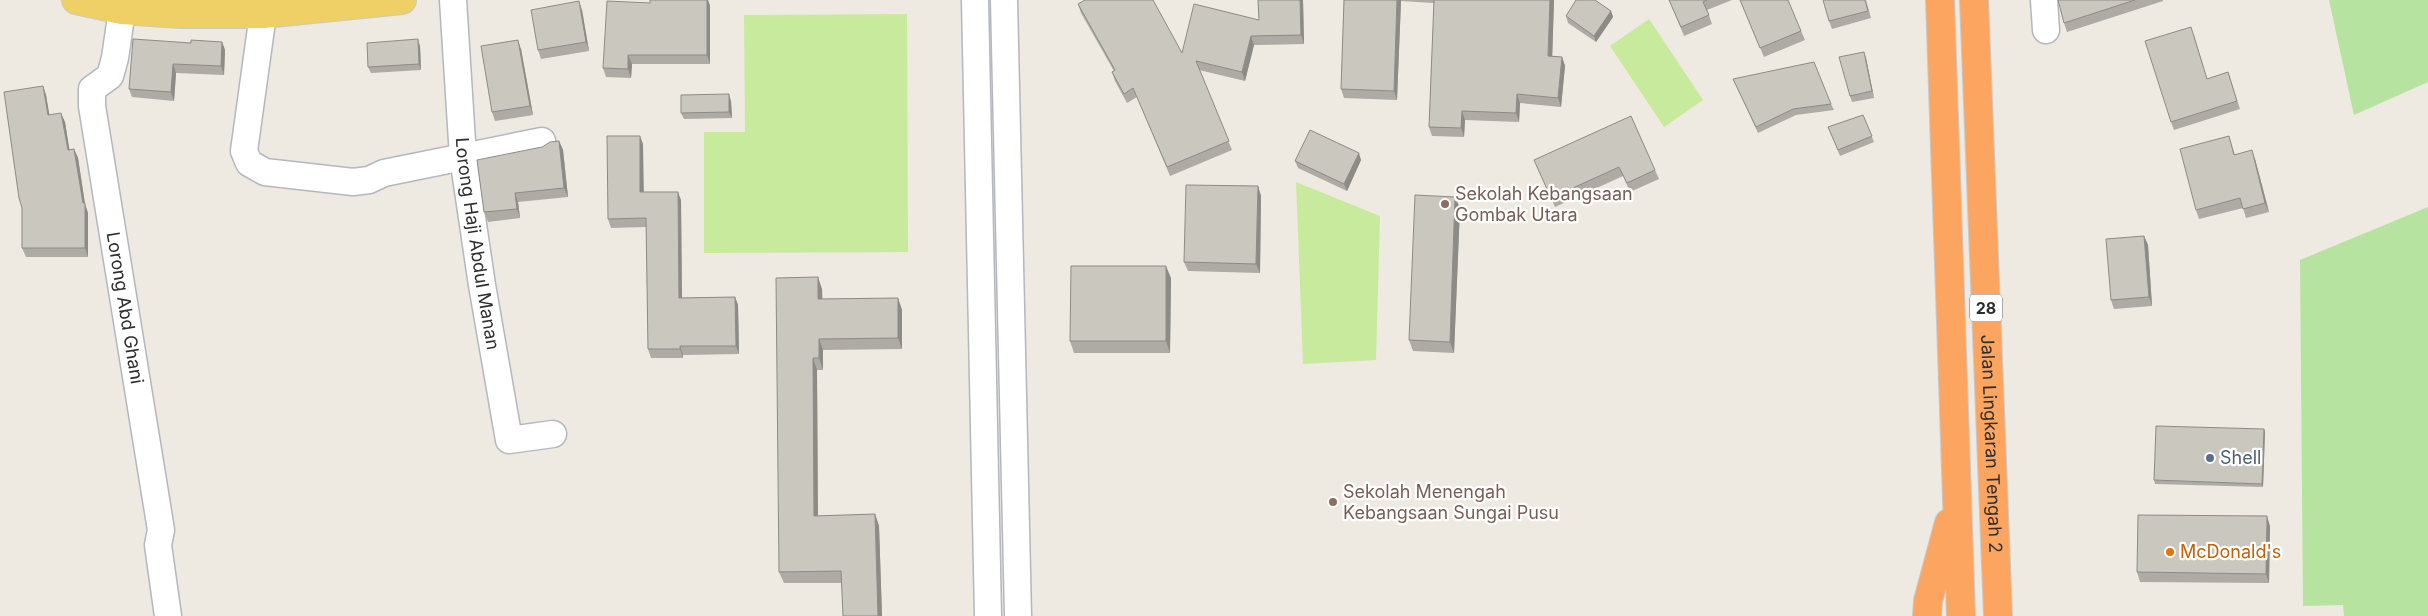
<svg xmlns="http://www.w3.org/2000/svg" width="2428" height="616" viewBox="0 0 2428 616" font-family="Inter,sans-serif">
  <style>
    .green { fill: #b6e39f }
    .pitch { fill: #c8ea9c }
    .lines { fill: none; stroke-linecap: round; stroke-linejoin: round }
    .minor-casing { stroke: #b4b7c0; stroke-width: 29 }
    .major-casing { stroke: #c9c9c9; stroke-width: 30 }
    .highway-casing { stroke: #c9c9c9; stroke-width: 30 }
    .minor { stroke: #fff; stroke-width: 26 }
    .major { stroke: #eed066; stroke-width: 28 }
    .highway { stroke: #fba560; stroke-width: 28 }
    .wall { fill: #aeaba4 }
    .shaded-wall { fill: #8d8b86 }
    .building { fill: #cac7bf; stroke: #8d8b86 }
    .education-dot { fill: #8d6e63; stroke: #fff; stroke-width: 2 }
    .service-dot { fill: #5c6f8a; stroke: #fff; stroke-width: 2 }
    .food-dot { fill: #e8710a; stroke: #fff; stroke-width: 2 }
    .labels { text-anchor: middle; stroke-width: 4.5; stroke-linejoin: round; paint-order: stroke }
    .shield { fill: #fff; stroke: #6d6d6d; stroke-width: 1 }
    .shield-label { font-size: 16px; font-weight: bold; fill: #2e2e2e }
    .education-label { font-size: 18px; fill: #785e54; stroke: #fff; text-anchor: start }
    .street-label { font-size: 18px; fill: #2e2e2e; stroke: #fff }
    .service-label { font-size: 18px; fill: #4e5e75; stroke: #fff; text-anchor: start }
    .food-label { font-size: 18px; fill: #c56008; stroke: #fff; text-anchor: start }
  </style>
  <rect width="100%" height="100%" fill="#eee9e1"/>
  <path class="green" d="M2329 0H2428V82L2354 115Z
    M2428 207V616H2344L2343 605 2303 606 2300 260Z"/>
  <path class="pitch" d="M907 14 908 252 704 253V132H745L744 15Z
    M1649 19 1703 100 1664 127 1610 46Z
    M1296 182 1380 216 1376 360 1303 364Z"/>
  <g class="lines">
    <g class="minor-casing">
      <g id="minor">
        <path id="s1" d="M453 0 463 157 482 285 509 440 553 434"/>
        <path d="M975 0 988 616"/>
        <path d="M1004 0 1018 616"/>
        <path d="M2044 0 2046 30"/>
        <path id="s2" d="M122 10 115 58 110 76 92 89V106L161 530 158 545 168 616"/>
        <path d="M263 14 244 151 249 163 265 172 353 182 369 180 384 173 542 141"/>
      </g>
    </g>
    <g class="major-casing">
      <path id="major" d="M76 0 122 10 182 14H263L402 0"/>
    </g>
    <g class="highway-casing">
      <g id="highway">
        <path d="M1940 0 1961 616"/>
        <path id="s3" d="M1974 0 1998 616"/>
        <path d="M1927 616 1928 601 1949 523"/>
      </g>
    </g>
    <use href="#minor" class="minor"/>
    <use href="#major" class="major"/>
    <use href="#highway" class="highway"/>
  </g>
  <path class="wall" d="M650 0H708L710 6V64H632L631 78 606 77 603 68 650 3Z
    M1258 0H1303L1304 44 1254 45 1245 81 1199 70 1232 150 1170 176 1137 97 1127 103 1115 81 1112 72 1114 71 1081 13 1078 4 1182 53 1259 20Z
    M1344 0H1554L1552 56 1562 57 1565 66 1561 107 1520 103 1519 122 1465 120 1464 137 1432 136 1429 127 1434 3 1401 1 1397 100 1344 98 1341 89Z
    M1669 0H1732L1707 10 1712 24 1684 36Z
    M1740 0 1801 31 1805 40 1764 57Z
    M1866 0 1871 18 1832 29 1829 21Z
    M2058 0H2163V1L2067 32 2064 23Z
    M582 10 589 51 541 59 538 50Z
    M1611 11 1613 17 1596 42 1568 23 1566 16Z
    M2194 35 2207 79 2228 72 2240 109 2174 130 2171 122Z
    M222 42 225 50 224 75 176 73 174 101 132 97 129 89 191 43Z
    M420 46 421 70 371 73 368 67Z
    M521 49 533 115 495 121 492 112Z
    M1866 58 1874 98 1852 102 1850 96Z
    M1733 79 1831 104 1834 110 1796 115 1758 133Z
    M43 86 46 95 49 115 65 122 69 150 74 149 78 158 85 204 88 213V257H26L22 248V208Z
    M731 101 732 118 684 119 681 113Z
    M1863 115 1874 142 1840 156 1828 127Z
    M2229 136 2235 155 2255 159 2269 212 2246 218 2243 208 2199 219 2196 210Z
    M559 141 563 150 568 197 518 202 520 218 488 222 484 212 542 147Z
    M643 144V192L681 200 682 298 735 297 738 305 739 354 683 355V358H651L648 349 646 227 611 228 608 219Z
    M1361 160 1347 191 1298 168 1295 161Z
    M1534 160 1655 170 1659 179 1630 192 1623 176 1555 207Z
    M1258 186 1261 196 1260 273 1188 271 1184 262Z
    M1455 197 1460 208 1454 353 1413 351 1409 340Z
    M2144 236 2148 245 2152 306 2114 309 2111 300Z
    M1171 278 1170 353H1074L1070 341Z
    M822 289V299L898 298 902 310V349L823 350V370H817L818 516 875 514 879 526 882 616H843L842 583H784L779 572Z
    M2264 429 2265 432 2263 487 2155 484 2154 480Z
    M2270 526 2269 583 2140 582 2137 572Z"/>
  <path class="shaded-wall" d="M707 0H708L710 6V64L707 55Z
    M1300 0H1303L1304 44 1301 35Z
    M1397 0H1401V1L1397 100 1394 91Z
    M1550 0H1554L1552 65 1548 56Z
    M579 1 582 10 589 51 586 42Z
    M1611 11 1613 17 1596 42 1594 36Z
    M1251 36 1254 45 1245 81 1242 72Z
    M418 39 420 46 421 70 419 64Z
    M518 40 521 49 533 115 530 106Z
    M222 42 225 50 224 75 221 66Z
    M1864 52 1866 58 1874 98 1872 91Z
    M628 55 632 64 631 78 628 69Z
    M1562 57 1565 66 1561 107 1558 98Z
    M173 64 176 73 174 101 171 92Z
    M43 86 46 95 51 124 48 115Z
    M729 94 731 101 732 118 729 112Z
    M1517 94 1520 103 1519 122 1516 113Z
    M1462 111 1465 120 1464 137 1461 128Z
    M61 113 65 122 71 159 68 150Z
    M640 136 643 144 644 201 640 192Z
    M559 141 563 150 568 197 564 188Z
    M74 149 78 158 85 204 88 213V257L85 248 83 203Z
    M2252 150 2255 159 2269 212 2265 203Z
    M1359 153 1361 160 1347 191 1344 184Z
    M1258 186 1261 196 1260 273 1256 264Z
    M678 192 681 200 682 306 679 298Z
    M515 193 518 202 520 218 517 209Z
    M1455 197 1460 208 1454 353 1450 342Z
    M2144 236 2148 245 2152 306 2149 297Z
    M1166 266 1171 278 1170 353 1166 341Z
    M818 277 822 289 823 311 818 299Z
    M735 297 738 305 739 354 736 346Z
    M898 298 902 310V349L898 338Z
    M819 339 823 350V370L819 358Z
    M680 346 683 355V358L680 349Z
    M813 358 817 370 818 528 814 516Z
    M2264 429 2265 432 2263 487 2262 484Z
    M875 514 879 526 882 616H878Z
    M2267 516 2270 526 2269 583 2266 574Z"/>
  <path class="building" d="M650 0H707V55H628V69L603 68 607 1 650 3Z
    M1085 0H1153L1182 53 1194 4 1259 20 1258 0H1300L1301 35 1251 36 1242 72 1196 61 1229 141 1167 167 1133 88 1124 94 1112 72 1115 70 1078 4Z
    M1344 0H1397L1394 91 1341 89Z
    M1434 0H1550L1548 56 1562 57 1558 98 1517 94 1516 113 1462 111 1461 128 1429 127Z
    M1576 0H1595L1611 11 1594 36 1566 16Z
    M1669 0H1707L1703 2 1709 15 1681 27Z
    M1740 0H1788L1801 31 1760 48Z
    M1823 0H1865L1868 11 1829 21Z
    M2058 0H2135L2064 23Z
    M579 1 586 42 538 50 531 10Z
    M2191 27 2207 79 2228 72 2237 101 2171 122 2145 41Z
    M133 39 191 43V40L222 42 221 66 173 64 171 92 129 89Z
    M418 39 419 64 368 67 367 43Z
    M518 40 530 106 492 112 481 46Z
    M1864 52 1872 91 1850 96 1839 57Z
    M1814 62 1831 104 1793 109 1756 127 1733 79Z
    M43 86 48 115 61 113 68 150 74 149 83 203H85V248H22V208L19 198 4 92Z
    M729 94V112L681 113V95Z
    M1863 115 1872 136 1838 150 1828 127Z
    M1631 116 1655 170 1627 183 1619 167 1551 198 1534 160Z
    M1310 130 1359 153 1344 184 1295 161Z
    M607 136H640V192H678L679 298 735 297 736 346H680V349H648L646 218 608 219Z
    M2229 136 2234 155 2252 150 2265 203 2243 209 2240 198 2196 210 2180 149Z
    M559 141 564 188 515 193 517 209 484 212 477 160 542 147 550 142Z
    M1186 185 1258 186 1256 264 1184 262Z
    M1415 195 1455 197 1450 342 1409 340Z
    M2144 236 2149 297 2111 300 2106 239Z
    M1071 266H1166V341H1070Z
    M818 277V299L898 298V338L819 339V358H813L814 516 875 514 878 616H843L841 571 779 572 776 278Z
    M2156 426 2264 429 2262 484 2154 480Z
    M2138 515 2267 516 2266 574 2137 572Z"/>
  <g class="education-dot">
    <circle cx="1445" cy="204" r="5"/>
    <circle cx="1333" cy="502" r="5"/>
  </g>
  <circle class="service-dot" cx="2210" cy="458" r="5"/>
  <circle class="food-dot" cx="2170" cy="552" r="5"/>
  <g class="labels">
    <rect class="shield" x="1970" y="294.5" width="32" height="27" rx="4"/>
    <g class="shield-label">
      <text x="1986" y="314">28</text>
    </g>
    <g class="education-label">
      <text x="1455" y="200">Sekolah Kebangsaan<tspan x="1455" dy="21">Gombak Utara</tspan></text>
      <text x="1343" y="498">Sekolah Menengah<tspan x="1343" dy="21">Kebangsaan Sungai Pusu</tspan></text>
    </g>
    <g class="street-label">
      <text dy="6" stroke="none"><textPath href="#s1" startOffset="245">Lorong Haji Abdul Manan</textPath></text>
      <text dy="6" stroke="none"><textPath href="#s2" startOffset="311">Lorong Abd Ghani</textPath></text>
      <text dy="6" stroke="none"><textPath href="#s3" startOffset="444">Jalan Lingkaran Tengah 2</textPath></text>
    </g>
    <g class="service-label">
      <text x="2220" y="464">Shell</text>
    </g>
    <g class="food-label">
      <text x="2180" y="558">McDonald's</text>
    </g>
  </g>
</svg>
